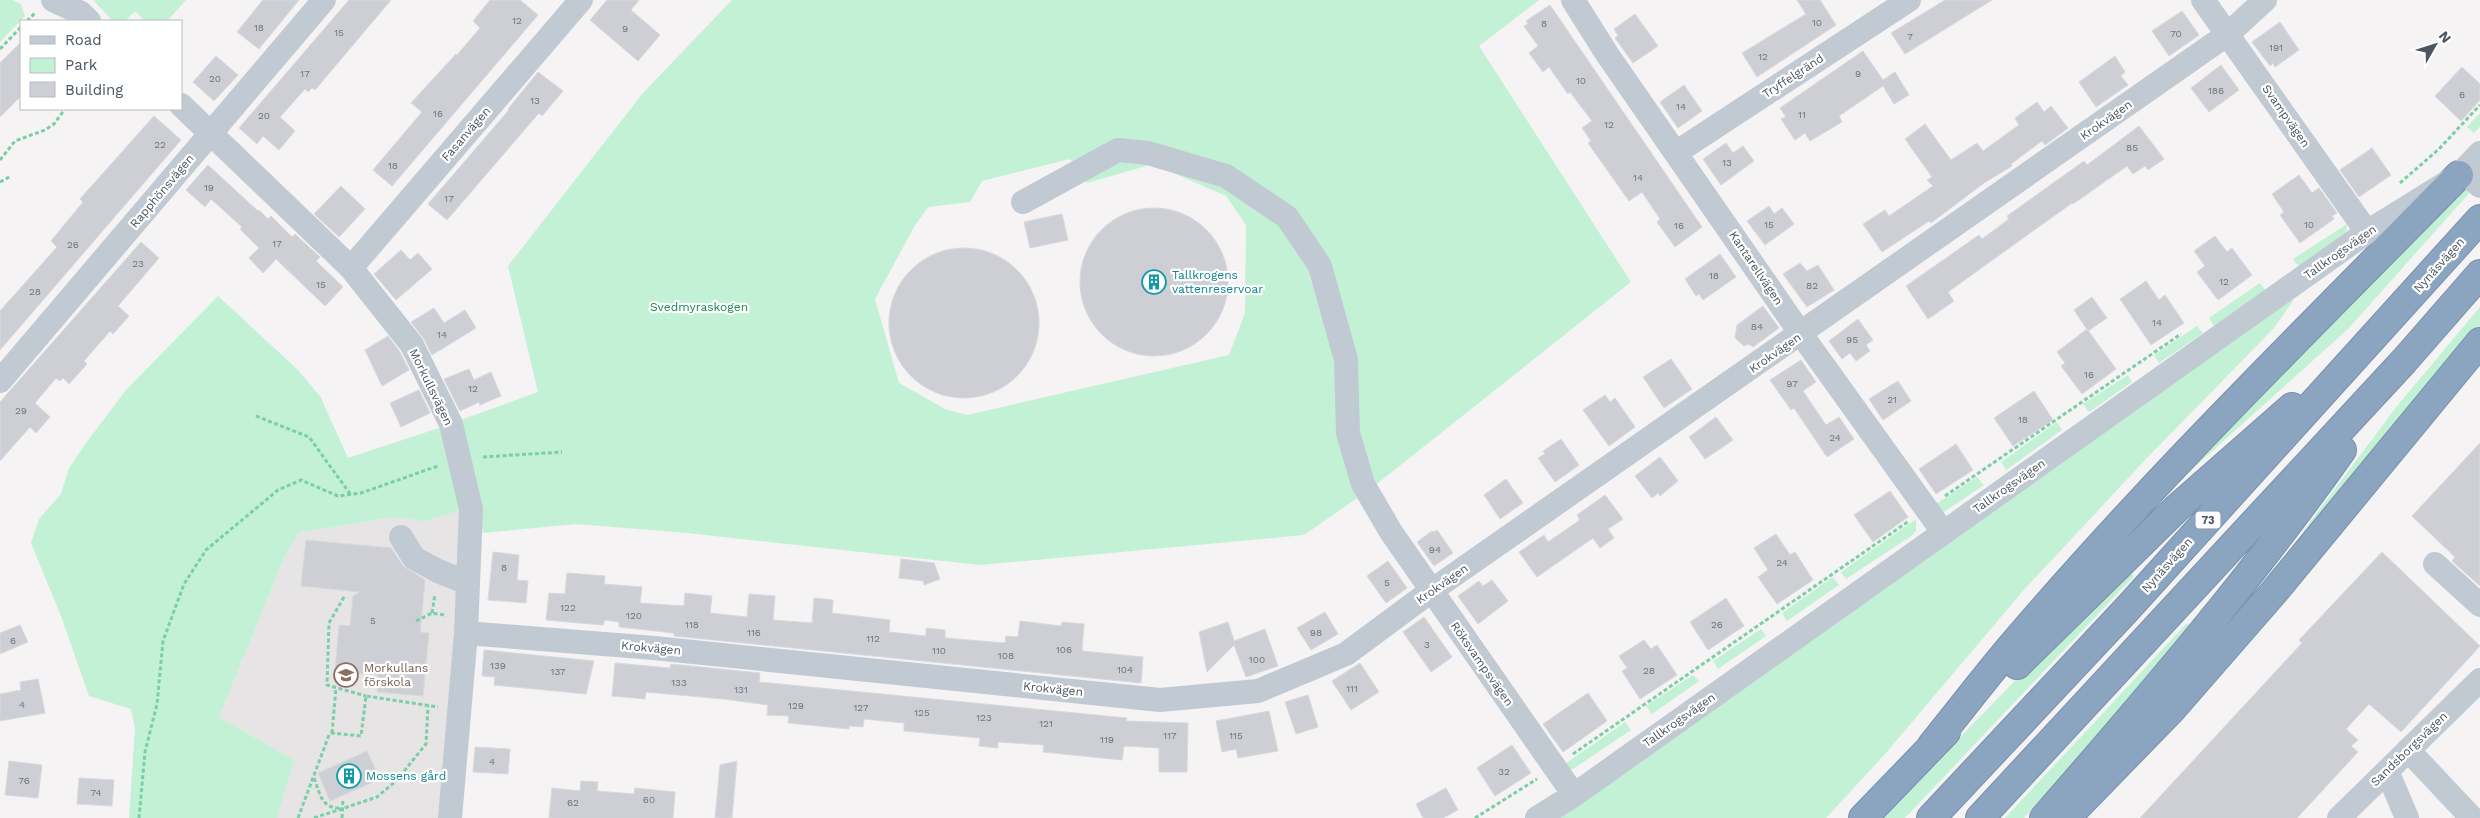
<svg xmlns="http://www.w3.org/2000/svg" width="2480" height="818" viewBox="0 0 2480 818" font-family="'Work Sans',sans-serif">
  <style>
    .education { fill: #e6e4e5 }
    .green { fill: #c3f1d5; fill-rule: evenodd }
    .building { fill: #cdcfd5; stroke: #d7d9de }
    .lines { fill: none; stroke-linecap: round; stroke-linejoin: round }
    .highway-casing { stroke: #7690ad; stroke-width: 30 }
    .path { stroke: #7ad0a6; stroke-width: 3; stroke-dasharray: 4 2.5; stroke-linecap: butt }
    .minor { stroke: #c1cad2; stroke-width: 24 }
    .highway { stroke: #8ba5c1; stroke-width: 28 }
    .labels { text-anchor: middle; stroke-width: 4.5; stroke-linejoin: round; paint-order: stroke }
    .number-label { font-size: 10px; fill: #6b747e }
    .shield { fill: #fff; stroke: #808990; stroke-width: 1 }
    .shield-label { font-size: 11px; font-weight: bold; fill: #4a5661 }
    .street-label { font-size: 12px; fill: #4a5661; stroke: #fff }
    .culture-label { font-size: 12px; fill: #0d838f; stroke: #fff; text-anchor: start }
    .park-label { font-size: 12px; fill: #17864f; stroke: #fff }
    .education-label { font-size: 12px; fill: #785e54; stroke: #fff; text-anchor: start }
  </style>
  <rect width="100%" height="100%" fill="#f5f3f3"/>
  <path class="education" d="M462 510 460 632 440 818H277L294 760 219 717 284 558 299 532 336 527 384 518H408L423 522Z"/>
  <path class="green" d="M0 0H12L21 4 25 16 0 42Z
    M93 0H186L167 21H145L135 11 125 21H113Z
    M732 0H1539L1479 46 1631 282 1373 487 1304 535 980 565 687 533 576 524 483 533 475 473 458 421 538 392 508 266 643 93ZM1070 159 1087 183 1153 164 1226 196 1246 225 1245 313 1229 355 967 415 945 409 899 383 875 299 914 227 928 207 970 202 982 181Z
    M2480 113V127L2474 133 2467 127Z
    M2463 186 2471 191 2349 328 2189 472 2186 470Z
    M2347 224 2346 232 2341 238 2299 267 2293 259Z
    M2260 283 2265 290 2214 326 2209 318Z
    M218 296 297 369 320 396 348 458 442 427 462 510 423 522 408 518H384L336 527 299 532 284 558 219 717 294 760 277 818H129L135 728 131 709 89 696 61 616 31 543 39 519 61 494 69 468 86 443 126 390Z
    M2290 299 2293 301 2273 329 2145 460 2022 592 1885 754 1826 818H1556Z
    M2480 307V326L2308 535 2302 533 2397 406Z
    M2197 326 2203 333 2159 363 2154 355Z
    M2128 375 2132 382 2089 412 2083 404Z
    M2057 422 2062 430 2006 470 2001 462Z
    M1977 477 1984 485 1945 511 1940 512 1933 506Z
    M1916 519V531L1911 536 1846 579 1841 572Z
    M2126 567 2134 576 1905 818H1881Z
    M1833 577 1839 585 1787 621 1782 613Z
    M2187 623 2192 627 2024 818H2005Z
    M1761 629 1766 636 1718 669 1713 661Z
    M1693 675 1699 681 1652 714 1646 706Z
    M1625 722 1631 730 1573 769H1566L1562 766Z"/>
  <path class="building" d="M263 0H299L259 49 237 32Z
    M349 0H391L315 90 312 88 308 92 305 89 280 117 295 131 279 150 263 136 257 144 239 128Z
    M490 0H520L538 15 392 186 373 170 422 112 411 103 456 54 457 55 480 28 473 21Z
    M607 0H639L631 10 660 35 638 61 590 20Z
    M1797 0H1820L1836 25 1757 77 1742 53 1806 14Z
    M1945 0H1992L1905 54 1891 33Z
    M1550 5 1702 227 1675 247 1657 222 1660 219 1642 192 1629 201 1588 143 1591 141 1582 128 1592 121 1570 92 1568 94 1549 67 1543 72 1529 53 1538 46 1524 26 1528 24 1526 21Z
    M2182 11 2199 35 2169 56 2152 31Z
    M1635 14 1658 46 1633 63 1615 38 1618 36 1614 29Z
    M2280 22 2299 50 2275 67 2273 63 2270 66 2252 42Z
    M21 42V96L0 117V63Z
    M1863 51 1883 80 1895 72 1909 95 1894 104 1883 86 1839 116 1842 122 1810 141 1805 133 1795 140 1781 119 1786 117 1780 108Z
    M216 56 238 75 214 101 193 82Z
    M2115 56 2125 72 2121 76 2128 85 2096 107 2079 82Z
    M2221 65 2239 90 2209 112 2191 88Z
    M2462 67 2480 84V100L2461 121 2435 96Z
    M538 72 563 91 542 116 539 113 447 220 428 204 509 110 508 109Z
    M1684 85 1702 111 1678 128 1660 102Z
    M2037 102 2044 112 2051 106 2068 128 2045 145 2042 141 2011 164 2012 166 1984 183 1931 223 1929 221 1882 252 1863 224 1885 210 1889 216 1933 186 1927 180 1932 177 1905 139 1925 124 1951 160 1977 143 1983 151 2019 125 2015 118Z
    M154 116 181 140 0 350V311L57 247 51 241 83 202 80 199Z
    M2139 126 2164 159 2148 170 2145 166 2133 174 2127 166 2073 204 2072 203 1948 292 1954 301 1928 319 1906 286 1979 235 1982 239 2009 219 2007 216 2084 161 2087 165Z
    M1726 143 1733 153 1743 146 1754 161 1721 185 1703 159Z
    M2372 148 2391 175 2359 197 2340 170Z
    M208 165 258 211 259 210 268 219 271 216 292 237 295 234 320 257 316 261 343 287 325 306 276 259 263 273 249 258 259 248 240 229 242 227 211 199 205 207 186 190Z
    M2299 175 2312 193 2319 188 2337 213 2332 216 2334 219 2300 243 2280 215 2284 212 2272 194Z
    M341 186 365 209 339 237 314 214Z
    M1769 206 1774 214 1782 208 1794 224 1765 245 1747 221Z
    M1080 282a74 74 0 1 1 148 0a74 74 0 1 1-148 0Z
    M1062 214 1068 240 1030 248 1024 222Z
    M2215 236 2227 252 2232 248 2252 275 2218 300 2197 272 2205 266 2194 251Z
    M141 242 159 258 118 306 129 316 113 334 110 331 84 361 87 364 69 384 63 378 60 381 56 378 35 403 50 417 36 433 30 427 0 461V402Z
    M889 323a75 75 0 1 1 150 0a75 75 0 1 1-150 0Z
    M401 250 410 260 418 253 432 269 396 300 374 274Z
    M1720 254 1736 277 1703 300 1699 294 1696 296 1685 279Z
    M1800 263 1807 271 1818 265 1834 290 1807 307 1783 274Z
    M2146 281 2159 300 2165 295 2184 323 2151 345 2120 299Z
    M2092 297 2107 318 2088 331 2074 310Z
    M1763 306 1779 328 1753 347 1749 344 1744 346 1735 338 1737 325Z
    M434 308 444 323 465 310 476 328 432 355 424 339 411 322Z
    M1858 319 1873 340 1866 345 1870 351 1856 361 1850 353 1842 359 1829 341Z
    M2087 329 2116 369 2082 394 2061 366 2065 363 2057 352Z
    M388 336 400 352 409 370 382 386 365 350Z
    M1671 359 1692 389 1664 408 1643 377Z
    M1801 360 1816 382 1803 391 1826 425 1839 417 1854 439 1827 457 1794 408 1791 410 1770 380Z
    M469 369 474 380 491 372 501 396 480 405 479 402 460 411 444 379Z
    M1898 381 1911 401 1883 420 1869 399Z
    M419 390 430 413 401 427 390 403Z
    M2034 391 2053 420 2013 446 1994 418Z
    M1605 395 1610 402 1615 398 1635 427 1609 446 1583 410Z
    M1716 417 1733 440 1705 459 1689 437Z
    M1561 439 1579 465 1555 482 1538 458 1545 454 1543 451Z
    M2480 443V586L2452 561 2455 557 2412 516Z
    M1956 444 1973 470 1936 494 1919 469Z
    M1660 457 1678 481 1660 496 1658 493 1652 498 1635 476Z
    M1506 479 1523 503 1500 519 1484 495Z
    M1890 491 1908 517 1873 542 1854 515Z
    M1605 495 1623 519 1608 529 1614 538 1600 548 1593 538 1537 577 1519 552 1544 535 1548 542 1580 520 1577 515Z
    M1437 530 1453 553 1434 566 1417 542 1432 531 1434 532Z
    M1776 534 1790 555 1795 552 1813 580 1777 604 1758 577 1768 570 1754 548Z
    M306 540 391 548 403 566 425 580 420 632 429 633 423 696 377 692 378 675 335 671 339 625 350 626 353 596 360 592 301 586Z
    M493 552 519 555 517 580 528 581 526 603 488 600Z
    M2382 552 2480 646 2401 732 2369 704 2346 729 2358 740 2351 746 2358 752 2297 818H2140L2302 643 2299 640Z
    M901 559 934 563 940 579 924 585 923 581 899 578Z
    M1388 561 1407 588 1386 603 1367 576Z
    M567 573 605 576 604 584 642 587 640 603 684 606 685 593 712 596 710 613 747 617 749 594 775 596 773 620 812 623 814 598 833 600 832 613 890 620 889 632 926 636V628L945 630V638L1005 643 1006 636 1018 637 1020 621 1061 626 1062 622 1084 624 1082 651 1143 657 1141 683 674 636V633L619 627V622L605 620 603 625 546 620 549 593 565 594Z
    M1492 580 1508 601 1478 624 1458 596 1479 581 1483 586Z
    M1726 598 1744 626 1708 650 1690 622Z
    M1325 612 1338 634 1311 650 1297 628Z
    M1424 617 1452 657 1431 672 1403 632Z
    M1228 622 1234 641 1265 629 1278 666 1246 677 1234 645 1207 672 1199 632Z
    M20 625 28 642 0 654V633Z
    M1644 640 1651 649 1657 645 1677 675 1640 699 1622 671 1627 668 1619 656Z
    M484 650 594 661 586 694 494 685 495 677 482 676Z
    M615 663 670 668 671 664 760 673 759 682 1127 718 1126 721 1188 723 1187 772H1159V748L1124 746 1122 760 1043 752 1044 745 998 742V748L979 746 980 738 904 731V723L864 719 863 727 849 726V729L788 723 789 716 767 715 768 705 723 699 646 692 645 699 612 696Z
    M1360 663 1379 692 1351 710 1332 681Z
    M38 679 45 713 0 721V694L21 690 20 682Z
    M1588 693 1607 721 1563 752 1543 724Z
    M1308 695 1318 727 1296 734 1285 702Z
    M1269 711 1278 751 1238 758 1236 749 1222 752 1216 721Z
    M1512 745 1531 773 1495 796 1477 768Z
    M475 747 510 749 508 774 473 772Z
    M367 751 380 779 330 801 318 773Z
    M9 761 42 765 38 798 5 795Z
    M737 761 732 818H715L720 765Z
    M79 778 114 780 112 806 77 804Z
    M581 781 598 782 597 791 634 794 635 788 675 792 673 818H549L552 788 580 791Z
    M1446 788 1458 810 1443 818H1423L1416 804Z"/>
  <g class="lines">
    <g class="highway-casing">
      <path id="highway" d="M2017 665 2177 508 2292 407
        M1932 745C1958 713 1983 680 2010 648 2151 482 2307 330 2459 175
        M1863 818 1946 732
        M1931 818 2128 608 2480 219
        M1980 818 2404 361 2480 274
        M2044 818C2148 699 2251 579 2342 450
        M2066 818 2172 709 2274 592 2480 342"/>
    </g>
    <path class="path" d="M27 21 35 13
      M0 49 21 27
      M0 160 15 141 45 130 54 124 65 109
      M0 182 11 176
      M2400 183 2439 149 2480 105
      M256 416 309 437 351 495
      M483 457 562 452
      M1945 496 2181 334
      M344 597 329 623 327 685 366 696
      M432 613 435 594
      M416 621 432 613 444 615
      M332 733 336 688
      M1573 754 1909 521
      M314 778C320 793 321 808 339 808
      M139 818 145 752 157 704 163 641 184 584 206 550 278 490 301 480 338 496 361 493 438 466
      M298 818 329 735 332 733 361 736 366 696 438 707
      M314 818 377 797 396 781 426 744 428 706
      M342 818 343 799
      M1475 818 1537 779"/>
    <path class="minor" d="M53 0 81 13 89 21
      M1573 0 1607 54 1801 334 1943 532
      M2203 0 2367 232
      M181 105 351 268 412 345 451 424 471 509 466 633 450 818
      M1677 152 1909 0
      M2463 171 2480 186
      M1023 202 1118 150 1148 153 1226 176 1287 217 1320 266 1346 360 1348 433 1363 484 1391 532 1574 795
      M351 268 581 0
      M0 381 324 0
      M401 537 414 558 438 571 468 583
      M2435 564 2480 605
      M466 633 654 648 1160 700 1258 691 1346 654 1431 591 2228 34 2265 0
      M2408 750 2472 818
      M2387 771 2407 818
      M1537 818 1574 795 2367 232 2459 175 2480 153
      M2339 818 2480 680"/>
    <use href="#highway" class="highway"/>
  </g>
  <defs>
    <g id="building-ring" transform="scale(1.25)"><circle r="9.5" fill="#fff" stroke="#0f9aa8" stroke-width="1.5"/><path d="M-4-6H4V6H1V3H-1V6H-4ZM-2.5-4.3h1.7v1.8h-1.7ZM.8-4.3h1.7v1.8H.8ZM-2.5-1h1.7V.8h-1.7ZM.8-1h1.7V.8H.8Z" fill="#0f9aa8"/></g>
    <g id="school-ring" transform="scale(1.25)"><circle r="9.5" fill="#fff" stroke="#8d6e63" stroke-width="1.5"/><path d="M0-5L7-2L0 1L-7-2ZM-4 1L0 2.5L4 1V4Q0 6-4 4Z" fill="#8d6e63"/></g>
  </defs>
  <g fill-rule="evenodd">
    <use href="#building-ring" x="1154" y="282"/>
    <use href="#school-ring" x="346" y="675"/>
    <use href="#building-ring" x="349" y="776"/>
  </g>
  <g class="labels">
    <g class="number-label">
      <text x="517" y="24">12</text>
      <text x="1817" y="26">10</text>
      <text x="1544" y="27">8</text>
      <text x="259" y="31">18</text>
      <text x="625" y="32">9</text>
      <text x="339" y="36">15</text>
      <text x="2176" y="37">70</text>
      <text x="1910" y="40">7</text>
      <text x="2276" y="51">191</text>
      <text x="1763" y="60">12</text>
      <text x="305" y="77">17</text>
      <text x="1858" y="77">9</text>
      <text x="215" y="82">20</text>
      <text x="1581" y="84">10</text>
      <text x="2216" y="94">186</text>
      <text x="2462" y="98">6</text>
      <text x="535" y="104">13</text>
      <text x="1681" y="110">14</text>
      <text x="438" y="117">16</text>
      <text x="1802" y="118">11</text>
      <text x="264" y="119">20</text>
      <text x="1609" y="128">12</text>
      <text x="160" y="148">22</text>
      <text x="2132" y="151">85</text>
      <text x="1727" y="166">13</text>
      <text x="393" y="169">18</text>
      <text x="1638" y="181">14</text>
      <text x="209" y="191">19</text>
      <text x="449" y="202">17</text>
      <text x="1769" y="228">15</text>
      <text x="2309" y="228">10</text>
      <text x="1679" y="229">16</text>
      <text x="277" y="247">17</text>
      <text x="73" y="248">26</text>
      <text x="138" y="267">23</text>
      <text x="1714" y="279">18</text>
      <text x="2224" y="285">12</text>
      <text x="321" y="288">15</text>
      <text x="1812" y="289">82</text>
      <text x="35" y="295">28</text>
      <text x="2157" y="326">14</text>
      <text x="1757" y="330">84</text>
      <text x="442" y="338">14</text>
      <text x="1852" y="343">95</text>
      <text x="2089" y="378">16</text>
      <text x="1792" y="387">97</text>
      <text x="473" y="392">12</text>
      <text x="1892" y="403">21</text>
      <text x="21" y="414">29</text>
      <text x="2023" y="423">18</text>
      <text x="1835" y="441">24</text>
      <text x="1435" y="553">94</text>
      <text x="1782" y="566">24</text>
      <text x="504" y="571">8</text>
      <text x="1387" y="586">5</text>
      <text x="568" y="611">122</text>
      <text x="634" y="619">120</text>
      <text x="373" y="624">5</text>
      <text x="692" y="628">118</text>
      <text x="1717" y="628">26</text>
      <text x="754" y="636">116</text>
      <text x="1316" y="636">98</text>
      <text x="873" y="642">112</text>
      <text x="13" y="644">6</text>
      <text x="1427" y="648">3</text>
      <text x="1064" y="653">106</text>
      <text x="939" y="654">110</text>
      <text x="1006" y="659">108</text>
      <text x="1257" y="663">100</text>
      <text x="498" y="669">139</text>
      <text x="1125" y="673">104</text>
      <text x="1649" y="674">28</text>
      <text x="558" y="675">137</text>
      <text x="679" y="686">133</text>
      <text x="1352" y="692">111</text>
      <text x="741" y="693">131</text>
      <text x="22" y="708">4</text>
      <text x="796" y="709">129</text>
      <text x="861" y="711">127</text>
      <text x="922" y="716">125</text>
      <text x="984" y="721">123</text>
      <text x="1046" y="727">121</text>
      <text x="1170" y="739">117</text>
      <text x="1236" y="739">115</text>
      <text x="1107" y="743">119</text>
      <text x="492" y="765">4</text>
      <text x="1504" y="775">32</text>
      <text x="24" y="784">76</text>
      <text x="96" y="796">74</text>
      <text x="649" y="803">60</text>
      <text x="573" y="806">62</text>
    </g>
    <rect class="shield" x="2195.5" y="511.5" width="25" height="17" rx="4"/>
    <g class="shield-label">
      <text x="2208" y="524">73</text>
    </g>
    <g class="street-label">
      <text transform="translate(1793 76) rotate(-33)" y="4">Tryffelgränd</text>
      <text transform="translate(2286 116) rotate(55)" y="4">Svampvägen</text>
      <text transform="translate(2106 120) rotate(-35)" y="4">Krokvägen</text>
      <text transform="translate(466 134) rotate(-49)" y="4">Fasanvägen</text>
      <text transform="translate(162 191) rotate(-50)" y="4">Rapphönsvägen</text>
      <text transform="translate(2340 252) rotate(-35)" y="4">Tallkrogsvägen</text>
      <text transform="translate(2439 265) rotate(-48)" y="4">Nynäsvägen</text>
      <text transform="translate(1756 268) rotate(56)" y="4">Kantarellvägen</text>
      <text transform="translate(1775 353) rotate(-35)" y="4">Krokvägen</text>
      <text transform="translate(431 387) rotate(64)" y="4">Morkullsvägen</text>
      <text transform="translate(2009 486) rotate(-35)" y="4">Tallkrogsvägen</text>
      <text transform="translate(2167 565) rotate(-48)" y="4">Nynäsvägen</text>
      <text transform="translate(1442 584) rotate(-35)" y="4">Krokvägen</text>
      <text transform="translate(651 648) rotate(5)" y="4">Krokvägen</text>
      <text transform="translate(1482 664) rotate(55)" y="4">Röksvampsvägen</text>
      <text transform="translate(1053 689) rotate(6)" y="4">Krokvägen</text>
      <text transform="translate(1679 720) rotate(-35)" y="4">Tallkrogsvägen</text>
      <text transform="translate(2409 749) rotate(-44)" y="4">Sandsborgsvägen</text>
    </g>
    <g class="culture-label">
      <text x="1172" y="279">Tallkrogens<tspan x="1172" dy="14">vattenreservoar</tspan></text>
      <text x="366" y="780">Mossens gård</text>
    </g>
    <g class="park-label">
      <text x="699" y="311">Svedmyraskogen</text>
    </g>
    <g class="education-label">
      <text x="364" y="672">Morkullans<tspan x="364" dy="14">förskola</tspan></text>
    </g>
  </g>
  <rect x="20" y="20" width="162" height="90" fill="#ffffff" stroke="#b7bbc0"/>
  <rect x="30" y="36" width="25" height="8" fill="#c1cad2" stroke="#b7bbc0"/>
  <text x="65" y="45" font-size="15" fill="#4a5661">Road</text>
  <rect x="30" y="58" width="25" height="15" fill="#c3f1d5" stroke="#b7bbc0"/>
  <text x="65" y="70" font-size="15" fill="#4a5661">Park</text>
  <rect x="30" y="82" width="25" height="15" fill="#cdcfd5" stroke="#b7bbc0"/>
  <text x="65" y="95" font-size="15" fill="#4a5661">Building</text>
  <g transform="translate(2435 45) rotate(51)" stroke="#ffffff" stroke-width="4" paint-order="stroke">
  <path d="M0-4L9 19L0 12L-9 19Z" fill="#4a5661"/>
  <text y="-8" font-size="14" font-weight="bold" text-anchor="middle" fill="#4a5661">N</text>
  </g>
</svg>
